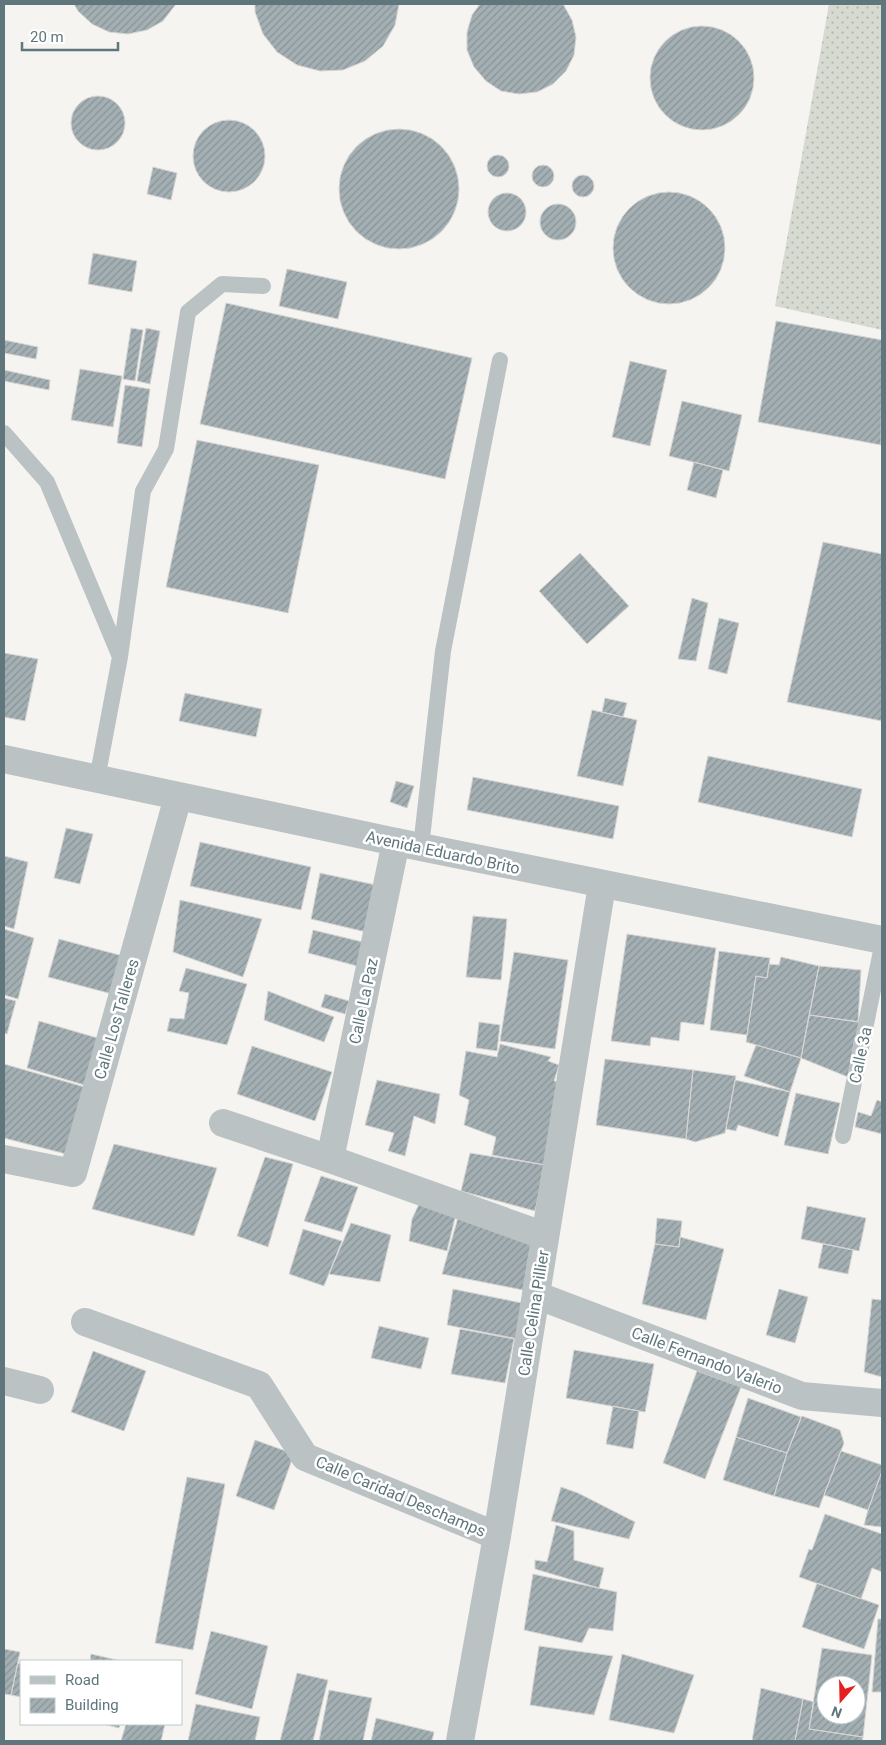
<svg xmlns="http://www.w3.org/2000/svg" width="886" height="1745" viewBox="0 0 886 1745" font-family="Roboto,sans-serif">
  <style>
    .grass { fill: url(#grass-dots) }
    .building { fill: url(#building-hatch); stroke: #d6d5d3; fill-rule: evenodd }
    .lines { fill: none; stroke-linecap: round; stroke-linejoin: round }
    .service { stroke: #bbc2c4; stroke-width: 16 }
    .minor { stroke: #bbc2c4; stroke-width: 28 }
    .tertiary { stroke: #bbc2c4; stroke-width: 28 }
    .labels { text-anchor: middle; stroke-width: 5; stroke-linejoin: round; paint-order: stroke }
    .street-label { font-size: 16px; fill: #5f777c; stroke: #fff }
  </style>
  <defs>
    <pattern id="grass-dots" width="8" height="8" patternUnits="userSpaceOnUse" patternTransform="scale(1.25)"><rect width="8" height="8" fill="#d6dad0"/><path d="M2 2h.1M6 6h.1" fill="none" stroke="#b1b6ae" stroke-width="1.8" stroke-linecap="round"/></pattern>
    <pattern id="building-hatch" width="6" height="6" patternUnits="userSpaceOnUse" patternTransform="scale(1.25)"><rect width="6" height="6" fill="#a3afb2"/><path d="M-1 1l2-2M0 6l6-6M5 7l2-2" fill="none" stroke="#889396"/></pattern>
  </defs>
  <rect width="100%" height="100%" fill="#f5f4f0"/>
  <path class="grass" d="M829 4H882V330L775 306Z"/>
  <path class="building" d="M74 4H176L163 21 147 30 128 34 109 32 92 24 78 11Z
    M255 4H399L395 25 383 46 365 61 343 70 320 71 297 65 277 52 263 34 255 12Z
    M480 4H563L572 20 576 37 574 55 566 71 553 84 537 92 519 94 501 91 486 81 474 67 467 50V32L472 15Z
    M650 78a52 52 0 1 1 104 0a52 52 0 1 1-104 0Z
    M71 123a27 27 0 1 1 54 0a27 27 0 1 1-54 0Z
    M193 156a36 36 0 1 1 72 0a36 36 0 1 1-72 0Z
    M339 189a60 60 0 1 1 120 0a60 60 0 1 1-120 0Z
    M487 166a11 11 0 1 1 22 0a11 11 0 1 1-22 0Z
    M532 176a11 11 0 1 1 22 0a11 11 0 1 1-22 0Z
    M153 167 177 173 171 200 147 194Z
    M572 186a11 11 0 1 1 22 0a11 11 0 1 1-22 0Z
    M613 248a56 56 0 1 1 112 0a56 56 0 1 1-112 0Z
    M488 212a19 19 0 1 1 38 0a19 19 0 1 1-38 0Z
    M540 222a18 18 0 1 1 36 0a18 18 0 1 1-36 0Z
    M93 253 137 261 132 292 88 284Z
    M287 269 347 282 338 319 279 306Z
    M226 303 472 358 445 479 200 424Z
    M776 321 882 340 881 445 758 422Z
    M131 328 143 330 135 381 123 379Z
    M146 328 160 331 150 384 137 381Z
    M4 340 38 347 36 359 4 353Z
    M630 361 667 370 650 446 612 437Z
    M80 369 122 376 113 427 71 420Z
    M4 370 50 380 49 390 4 381Z
    M125 385 150 389 142 447 117 443Z
    M682 401 742 415 729 471 669 456Z
    M197 440 319 465 288 613 166 587Z
    M694 462 723 470 716 498 687 490Z
    M823 542 882 554V721L787 702Z
    M580 553 629 606 587 644 539 591Z
    M692 598 708 603 696 661 678 659Z
    M719 618 739 623 727 674 708 669Z
    M4 653 38 659 25 721 4 717Z
    M185 693 262 709 256 737 179 721Z
    M605 698 627 703 623 717 602 712Z
    M592 710 637 720 623 786 577 776Z
    M708 756 862 789 852 837 698 802Z
    M473 777 619 806 613 839 467 810Z
    M396 781 414 786 407 808 390 802Z
    M66 828 93 834 80 884 54 878Z
    M200 842 311 867 301 910 190 886Z
    M4 856 28 862 14 929 4 926Z
    M320 873 376 885 366 932 311 919Z
    M180 900 262 919 243 977 173 952Z
    M473 916 507 919 501 980 466 977Z
    M4 929 34 938 18 999 4 995Z
    M313 930 367 943 361 967 308 953Z
    M627 934 716 948 704 1025 681 1022 679 1041 651 1037 650 1046 611 1041Z
    M59 939 123 956 112 994 48 977Z
    M719 951 770 958 767 978 756 976 747 1035 710 1030Z
    M514 952 568 960 555 1049 500 1041Z
    M781 957 819 966 801 1058 746 1042 756 976 767 978 769 964 779 965Z
    M819 966 861 970 858 1022 809 1015Z
    M186 968 247 984 227 1045 167 1031 170 1018 184 1019 189 993 179 991Z
    M268 991 334 1017 324 1042 264 1020Z
    M325 994 349 1001 345 1014 321 1007Z
    M4 998 16 1001 7 1034 4 1033Z
    M809 1015 862 1022 859 1037H855L848 1077 801 1058Z
    M39 1021 101 1039 91 1087 27 1068Z
    M479 1022 500 1025 497 1051 476 1048Z
    M500 1044 551 1057 548 1061 559 1065 554 1081 564 1084 545 1165 492 1155 496 1137 464 1125 469 1100 459 1095 466 1051 497 1057Z
    M756 1045 801 1058 790 1092 744 1076Z
    M252 1046 332 1072 315 1121 237 1094Z
    M605 1059 693 1070 686 1139 596 1125Z
    M4 1064 88 1088 70 1155 4 1138Z
    M693 1070 736 1076 725 1133 695 1142 686 1139Z
    M377 1080 440 1094 435 1124 414 1116 405 1156 388 1151 394 1133 365 1125Z
    M735 1080 790 1092 778 1137 738 1125 736 1131 726 1129Z
    M796 1093 840 1103 828 1154 784 1145Z
    M877 1100 882 1102V1134L855 1127 858 1112 871 1116Z
    M114 1144 217 1168 194 1236 92 1209Z
    M470 1153 545 1165 535 1211 461 1191Z
    M265 1157 293 1164 268 1247 237 1236Z
    M321 1176 358 1187 342 1232 304 1221Z
    M419 1204 456 1214 447 1251 409 1241 412 1219Z
    M807 1206 866 1218 859 1251 801 1239Z
    M459 1214 532 1237 523 1290 442 1274Z
    M657 1218 682 1221 679 1247 655 1244Z
    M351 1223 391 1235 380 1282 329 1274Z
    M303 1229 342 1241 324 1286 289 1274Z
    M680 1237 724 1249 706 1320 642 1304 655 1244 679 1247Z
    M823 1244 853 1250 848 1274 818 1268Z
    M453 1289 522 1303 518 1339 447 1325Z
    M779 1289 808 1297 795 1343 766 1335Z
    M872 1299 882 1300V1377L864 1372Z
    M379 1326 429 1338 421 1369 371 1358Z
    M460 1329 514 1339 505 1383 451 1374Z
    M574 1350 654 1364 645 1412 566 1398Z
    M93 1351 146 1371 124 1431 71 1412Z
    M697 1371 741 1387 705 1479 663 1463Z
    M748 1398 801 1417 787 1453 736 1437Z
    M613 1406 639 1411 633 1449 606 1444Z
    M802 1416 840 1430 844 1443 819 1508 774 1496 787 1453Z
    M736 1437 787 1453 774 1496 723 1480Z
    M255 1440 294 1454 274 1510 236 1496Z
    M841 1451 882 1465V1471L868 1510 824 1495Z
    M882 1471V1527L864 1525 868 1510Z
    M187 1477 225 1484 193 1650 155 1643Z
    M561 1487 578 1493 635 1522 629 1539 551 1521Z
    M825 1514 882 1534V1572L872 1568 861 1599 799 1577 809 1549 812 1550Z
    M556 1525 574 1531V1560L604 1568 599 1588 535 1569V1560L547 1562Z
    M533 1574 617 1592 613 1631 589 1628 582 1643 524 1630Z
    M817 1583 879 1605 864 1649 802 1627Z
    M878 1619H882V1692H872Z
    M211 1631 268 1646 252 1709 195 1694Z
    M539 1646 613 1656 594 1715 530 1705Z
    M822 1648 872 1655 863 1737 809 1729ZM826 1685H856V1715H826Z
    M4 1649 20 1652 11 1695 4 1694Z
    M91 1654 121 1661H90Z
    M622 1654 694 1675 674 1733 609 1720Z
    M18 1663 21 1664V1697L11 1695Z
    M297 1673 328 1680 313 1741H280Z
    M761 1688 803 1699 795 1741H752Z
    M329 1690 372 1698 363 1741H319Z
    M803 1699 814 1702 809 1729 863 1737 862 1741H795Z
    M196 1704 260 1717 255 1741H188Z
    M376 1718 434 1732 432 1741H371Z
    M103 1724H120L119 1728Z
    M126 1724H165L161 1741H121Z"/>
  <g class="lines">
    <path class="service" d="M4 433 47 482 120 657 97 779
      M120 657 143 491 166 449 188 312 222 284 263 286
      M421 847 443 651 500 360
      M843 1136 882 946"/>
    <path class="minor" d="M223 1123 330 1159 545 1236
      M4 1159 73 1173 178 797
      M330 1159 396 842
      M536 1295 802 1396 882 1403
      M85 1322 259 1385 305 1457 497 1536
      M4 1381 40 1390
      M460 1741 497 1536 602 885"/>
    <path class="tertiary" d="M4 759 396 842 882 940"/>
  </g>
  <g class="labels">
    <g class="street-label">
      <text transform="translate(443 852) rotate(12)" y="6">Avenida Eduardo Brito</text>
      <text transform="translate(363 1001) rotate(-78)" y="6">Calle La Paz</text>
      <text transform="translate(116 1019) rotate(-74)" y="6">Calle Los Talleres</text>
      <text transform="translate(860 1055) rotate(-78)" y="6">Calle 3a</text>
      <text transform="translate(533 1313) rotate(-81)" y="6">Calle Celina Pillier</text>
      <text transform="translate(707 1360) rotate(21)" y="6">Calle Fernando Valerio</text>
      <text transform="translate(401 1496) rotate(23)" y="6">Calle Caridad Deschamps</text>
    </g>
  </g>
  <rect width="886" height="1745" fill="none" stroke="#5f777c" stroke-width="10"/>
  <rect x="20" y="1660" width="162" height="65" fill="#ffffff" stroke="#bfc9cb"/>
  <rect x="30" y="1676" width="25" height="8" fill="#bbc2c4" stroke="#bfc9cb"/>
  <text x="65" y="1685" font-size="15" fill="#5f777c">Road</text>
  <rect x="30" y="1698" width="25" height="15" fill="url(#building-hatch)" stroke="#bfc9cb"/>
  <text x="65" y="1710" font-size="15" fill="#5f777c">Building</text>
  <g transform="translate(841 1700) rotate(200)"><circle r="24" fill="#ffffff" stroke="#bfc9cb"/>
  <path d="M0-4L9 19L0 12L-9 19Z" fill="#e61f1f"/>
  <text y="-8" font-size="14" font-weight="bold" text-anchor="middle" fill="#5f777c">N</text>
  </g>
  <path d="M22 42v8h96v-8" fill="none" stroke="#5f777c" stroke-width="2.5"/>
  <text x="30" y="42" font-size="15" fill="#5f777c" stroke="#ffffff" stroke-width="4" paint-order="stroke">20 m</text>
</svg>
